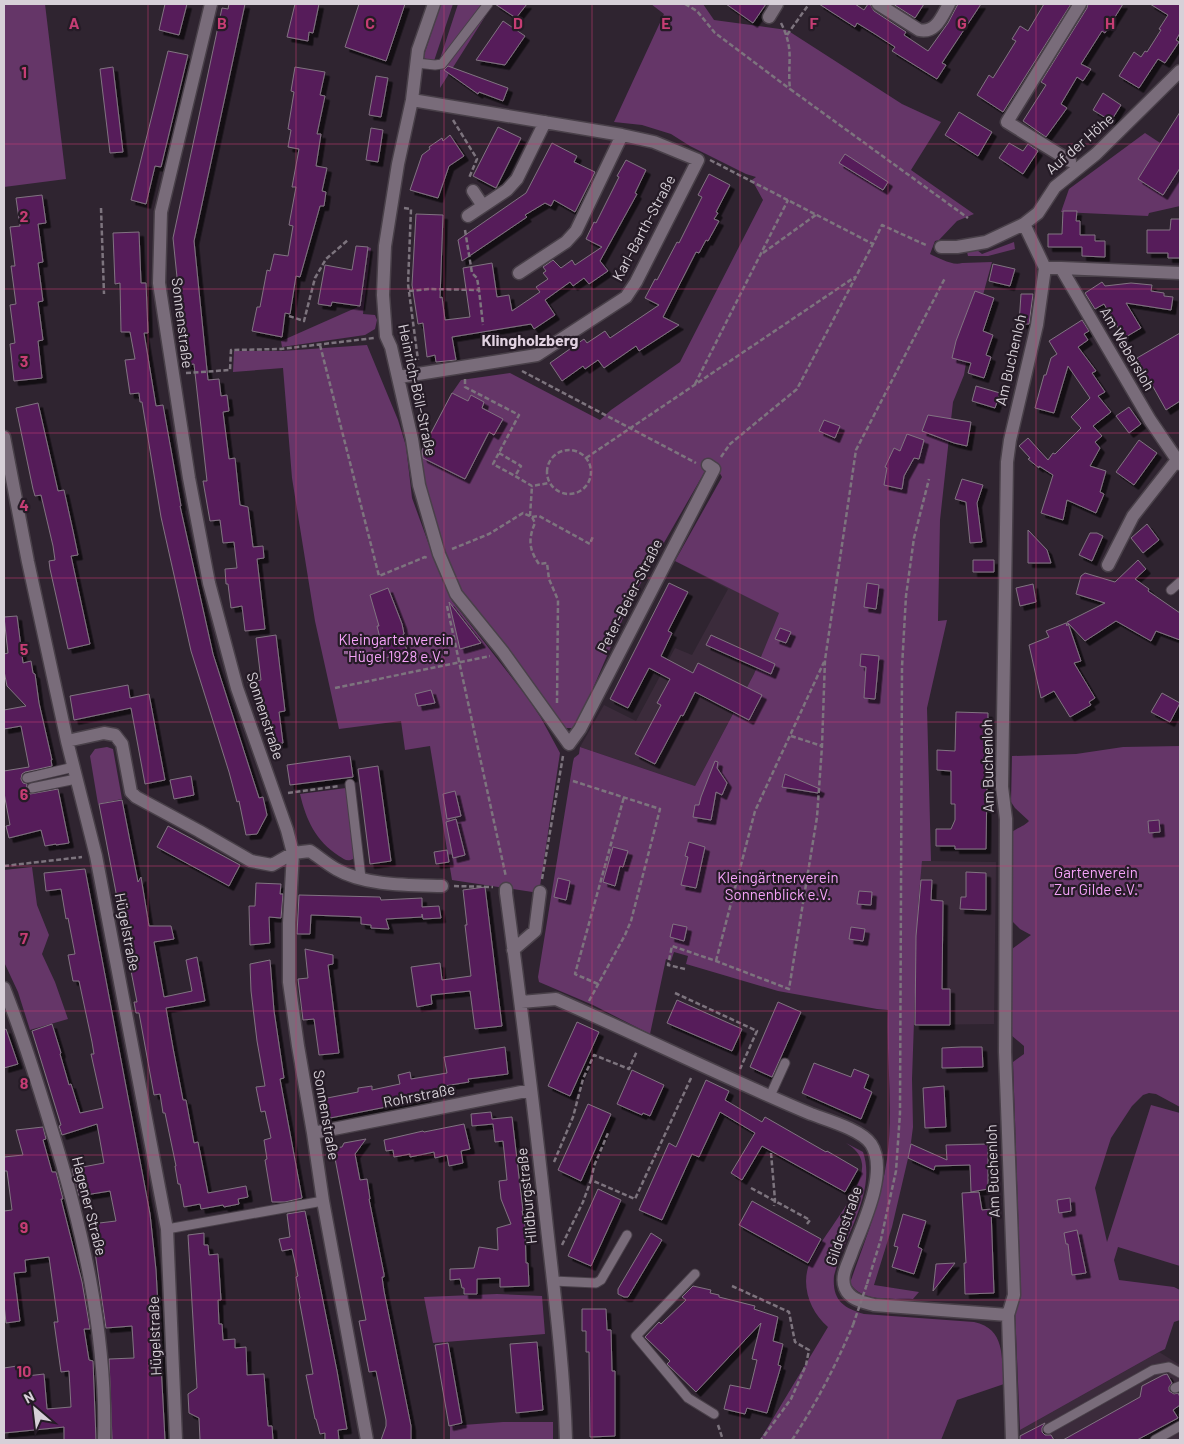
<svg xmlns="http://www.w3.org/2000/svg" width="1184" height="1444" viewBox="0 0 1184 1444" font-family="Barlow,sans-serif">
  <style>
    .built { fill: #3b2b3b }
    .green { fill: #653668 }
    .building { fill: #561e5a; stroke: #817381; filter: url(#shadow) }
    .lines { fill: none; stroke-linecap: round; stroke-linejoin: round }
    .lane-casing { stroke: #494049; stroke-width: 11 }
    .street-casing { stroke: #494049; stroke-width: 15 }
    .path { stroke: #7d747e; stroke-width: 2.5; stroke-dasharray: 5 2.5; stroke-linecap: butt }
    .lane { stroke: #796c7a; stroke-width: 9 }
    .street { stroke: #796c7a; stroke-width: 12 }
    .path-bridge { stroke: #7d747e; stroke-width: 2.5; stroke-dasharray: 5 2.5; stroke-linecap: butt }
    .grid { fill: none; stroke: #c63d74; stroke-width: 1; stroke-opacity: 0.55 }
    .labels { text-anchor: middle; stroke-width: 4.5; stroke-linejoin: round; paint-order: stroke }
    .street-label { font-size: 15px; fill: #d7d0d8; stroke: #251b26 }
    .park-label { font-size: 15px; fill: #f5a3f9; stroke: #251b26 }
    .neighbourhood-label { font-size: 16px; font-weight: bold; fill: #e1d2e1; stroke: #251b26 }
    .grid-label { font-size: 16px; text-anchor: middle; font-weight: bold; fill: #c63d74; stroke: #251b26; stroke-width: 4.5; stroke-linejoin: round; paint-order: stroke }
  </style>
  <defs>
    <filter id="shadow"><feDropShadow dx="4.5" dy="4.5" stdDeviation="0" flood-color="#0009"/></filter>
  </defs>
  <rect width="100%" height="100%" fill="#2f2430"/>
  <path class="built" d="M836 484 754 674 695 786 580 747 604 705 636 721 675 648 692 655 728 589 675 561Z
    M922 861 996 862 994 1024 914 1025 918 907Z
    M1159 1352 1180 1365V1440H1021L1020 1430Z"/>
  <path class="green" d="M4 4H45L66 179 4 187Z
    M441 4H453L434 61 423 58Z
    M458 4H493L440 88V59Z
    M651 4H703L714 20 787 30 902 104 941 122 911 170 974 214 957 221 939 240 935 241 930 254C939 258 952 266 962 263L992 262 969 346 964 375 953 402 940 520 938 621 947 620 927 708 931 861H922L918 907 912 1079 913 1127 910 1150 892 1227 874 1285 919 1292 913 1299C893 1298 862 1303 850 1283 864 1243 881 1202 887 1159 894 1109 886 1059 888 1010L877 1009 778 991 686 964 688 956 674 952 671 961 666 959 650 1034 593 1005 539 982 538 977 573 762 574 758 579 754 580 747 695 786 754 674 779 613 675 561 722 477 712 459 630 602 576 728H564L464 597 451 571 429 497 419 456 452 393 461 380 510 373 600 420 611 410 680 362 763 200 752 180 756 177 746 174 690 146 671 134 642 125 614 122 664 14Z
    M1145 133 1180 156V206L1149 213 1148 216 1061 212 1069 189Z
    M1014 242 1015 249 988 256H968L967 252 977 250 982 254Z
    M368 247 371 248 363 314 375 315 377 320 375 329 365 335 282 347 281 341 360 306Z
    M367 345 398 420 406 446 412 498 432 553 452 601 527 697 541 718 560 753 539 893 452 880 430 746 405 750 401 721 339 729 315 621 292 478 283 368 233 372 234 351H282Z
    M1180 746V1107L1156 1094 1149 1093 1143 1095 1132 1106 1111 1138 1095 1188 1107 1242 1151 1105 1180 1113V1266L1118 1247 1114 1260 1119 1280 1174 1287 1180 1290V1320L1174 1322 1165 1349 1159 1352 1020 1430 1015 1310 1021 1297 1013 1062 1024 1054V1046L1011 1035 1012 949 1031 935 1020 929 1012 921 1011 833C1017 827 1022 828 1029 821L1015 808 1011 802 1012 756 1076 754 1123 747Z
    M107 747 113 749 122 799 98 804 90 756 95 749Z
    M346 788 354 855 353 859C347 862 344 859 339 856 316 841 306 820 300 794Z
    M32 867 37 905 49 935 42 954 55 982 68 1019 30 1030 18 992 4 962V870Z
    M846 1143 863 1152C877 1192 843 1238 834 1276 832 1300 843 1308 864 1314L974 1322C1006 1329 1001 1357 1004 1384L957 1400 941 1440H763L764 1438 760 1440 828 1327C810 1312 800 1285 810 1262 821 1237 865 1189 862 1164 861 1154 854 1148 846 1143Z
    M497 1294 542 1296 545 1334 433 1343 424 1297Z
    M503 1422H553V1440H450V1426Z"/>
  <path class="building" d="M165 4H187L179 35 159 30Z
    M229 4H245L194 241 208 380 219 379 221 396 227 395 229 411 223 412 229 459 235 458 240 505 248 507 253 547 263 546 264 558 257 559 265 629 245 631 242 606 231 608 228 584H226L225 569 237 568 234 542 223 543 220 520 210 521 203 481H207L194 364 186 365 173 238 222 8 228 9Z
    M295 4H319L313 33 309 32 308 41 287 37Z
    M359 4H405L386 61 345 47Z
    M495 4H527L516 18Z
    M726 4H766L753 23Z
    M819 4H855L864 10 868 4H870L874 11 906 32 904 35 928 51 948 23 958 4H981L942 63 946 65 937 79 892 51 895 47 875 34 857 23 855 27Z
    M893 4H924L915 18Z
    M1044 4H1071L1003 112 977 95 989 75 993 78 1016 41 1012 39 1020 26 1028 31Z
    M1088 4H1123L1105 33 1102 31 1081 64 1091 69 1083 81 1077 77 1061 104 1067 108 1046 137 1023 121 1046 85 1041 82 1087 8Z
    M1150 4H1180V33L1176 40 1179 42 1165 63 1158 59 1139 88 1119 76 1134 52 1141 57 1145 51 1147 52 1161 30 1159 29 1168 15Z
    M503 21 525 36 505 65 476 60Z
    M168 51 188 55 161 167 155 166 146 204 131 200Z
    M448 66 508 88 503 101 479 92 478 94 444 70Z
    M113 67 123 152 110 153 100 69Z
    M295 67 325 72 320 95 325 96 317 134H321L316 166 327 168 322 191 326 192 324 206H320L300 277 296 276 290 314 285 313 282 337 252 331 257 307H260L267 270 270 271 274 254 288 256 293 226 289 225 296 187H292L299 149 288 147 291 130 288 129 294 92 291 91Z
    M376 76 388 78 381 117 369 115Z
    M1103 93 1121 105 1111 121 1093 110Z
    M959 112 992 132 978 156 945 135Z
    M1180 112V168L1163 195 1138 179Z
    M498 127 521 138 496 188 473 176Z
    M371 128 383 130 378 162 366 160Z
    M450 135 464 156 449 166 438 198 410 190 422 155 430 149 429 147 442 138 443 141Z
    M552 143 577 156 574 162 595 172 575 212 554 200 551 206 545 203 525 215 527 217 462 261 458 240 526 193Z
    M1009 143 1023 151 1028 144 1038 151 1023 174 999 158Z
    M845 154 888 182 883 190 839 163Z
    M626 160 646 170 635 193 637 194 600 261 608 271 589 284 584 278 573 286 570 282 545 300 555 315 534 329 531 324 452 337 456 360 436 362 435 355 427 357 423 323 418 324 412 285 416 214 443 215 440 298 442 297 445 320 470 317 463 268 492 263 497 297 509 295 512 311 540 292 536 287 548 279 543 273 546 271 543 267 553 260 561 268 572 260 575 265 602 247 586 239 594 222 596 223 619 177 617 176Z
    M709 174 730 185 716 212 718 213 714 219 719 221 708 241 706 240 699 253 696 252 663 317 679 325 639 351 636 346 604 368 598 360 585 369 583 366 562 381 550 363 584 339 587 343 605 331 610 338 659 305 645 298 655 279 657 280 677 242 679 243 702 197 698 195Z
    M42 195 46 223 38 224 43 262 38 263 43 301 38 302 43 340 38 341 42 378 14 381 10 344 15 343 10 305 16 304 11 266H15L10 227 20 226 16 198Z
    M1063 211H1077L1076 221H1080V235H1095V241H1105V257L1082 256V247H1048V234H1062Z
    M1171 219H1180V258H1168V253H1147V230H1170Z
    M139 232 141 283H146L148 333H144L156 406 163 405 181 506H180L213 654 259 798 263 797 267 815 257 834 246 835 239 801 237 802 229 772 191 651 161 517 142 402H140L139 393 130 394 125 360 135 359 130 332H121L120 283 115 284 113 233Z
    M356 246 368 247 360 306 332 302 331 306 318 304 325 265 352 270Z
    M993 264 1015 269 1010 286 989 281Z
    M1102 282 1105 286 1131 283 1152 285 1151 291 1164 293V296L1173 297 1171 310 1126 303 1141 328 1124 338 1104 304 1095 309 1085 293Z
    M975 291 994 298 983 331 993 335 986 355 991 357 984 378 968 373 971 363 952 358 956 341Z
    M1021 294H1033L1029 324H1019Z
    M1082 320 1089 331 1084 334 1088 340 1078 347 1096 371 1092 373 1105 392 1098 396 1111 412 1093 426 1102 436 1095 442 1100 448 1090 466 1106 471 1100 492 1104 494 1096 513 1067 500 1063 520 1041 513 1053 475 1039 466V468L1028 459 1030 458 1019 446 1028 438 1048 460 1053 453 1055 454 1081 428 1071 417 1090 398 1068 366 1054 413 1035 408 1044 375H1046L1051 358 1057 354 1049 341Z
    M1180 333V401L1166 410 1137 358Z
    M976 386 1000 393 995 408 972 401Z
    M452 393 468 401 471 395 484 402 482 408 503 419 494 435 489 432 465 479 423 458 422 450Z
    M38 403 58 491 64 490 73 531 78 555 71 556 90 644 68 649 50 569 49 561 55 560 53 546 41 495 35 496 33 489 16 408Z
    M1129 407 1141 424 1129 433 1116 416Z
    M928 415 971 422 967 446 954 443 922 431Z
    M824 420 840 426 835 438 819 431Z
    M907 434 924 440 919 459 914 458 904 476 902 489 884 485 887 468 885 467 894 448 900 451Z
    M1139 440 1157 453 1134 485 1116 472Z
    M962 479 983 485 977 503 982 542 970 543 966 502 955 499Z
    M1147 524 1159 540 1143 553 1131 538Z
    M1028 530 1047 550 1051 563H1028Z
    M1090 533H1097L1103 536 1092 561 1079 555Z
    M973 560H994V572H973Z
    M1138 560 1146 569 1135 579 1149 589 1148 591 1180 613V640L1156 631 1151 641 1116 621 1085 641 1068 623 1081 661 1074 663 1095 698 1089 702 1091 705 1070 717 1054 691 1041 698 1029 645 1049 637 1046 631 1066 623 1067 626V622L1105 603 1076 594 1081 576 1085 573 1115 582Z
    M669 583 688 592 668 631 672 633 661 656 693 673 698 663 762 695 749 720 695 692 683 716 681 715 655 764 635 754 661 705 657 703 670 679 649 668 628 708 610 699Z
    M867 583 879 585 876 609 864 607Z
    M1033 584 1036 602 1020 606 1016 588Z
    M388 588 402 624 404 634H403L407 652 385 658 377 626H379L370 595Z
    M449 602 481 643 460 649Z
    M17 616 23 663 31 661 33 673 35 674 39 703 52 760H51L52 766 25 772 22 774 21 779 23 783 27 784 26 790 30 794 58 789 69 843 56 845V844L45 846 41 830 9 838 6 826 10 825 4 793V771L29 767 21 726 4 729V710L26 706 7 686 4 671V654L8 653 4 617Z
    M780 628 791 632 786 643 775 639Z
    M276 635 285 711 279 712 283 743 270 744 263 696 253 697 248 682 261 680 256 638Z
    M711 635 775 664 771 674 706 645Z
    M861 654 879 656 875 699 864 698 866 667 860 666Z
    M128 685 130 698 149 694 165 780 145 784 131 708 74 720 70 696Z
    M431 690 435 703 418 706 415 694Z
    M1162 693 1180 703 1170 722 1151 712Z
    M956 712 988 713 986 849H955V846H936V829H951L955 820V804H951V771L937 770V750L955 751Z
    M350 756 353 777 290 785 287 765Z
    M715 761 718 762 717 768 727 783 722 795 716 792 711 820 693 817 695 805H699L701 797Z
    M378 766 391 861 370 864 358 769Z
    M785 774 820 789 818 793 782 787Z
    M191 776 194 795 174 799 170 780Z
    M455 791 461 816 447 819 443 794Z
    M122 800 138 882 141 877 149 926H171L174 939 154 942 164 997 192 991 186 960 197 957 205 1001 166 1008 173 1048 183 1100H186L194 1143 198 1142 208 1193 246 1186 248 1197 238 1199 239 1204 224 1207 223 1205 201 1209 200 1204 184 1207 180 1184H178L175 1166H176L165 1113H163L160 1094 154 1095 139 1013H136L134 1002H137L99 804Z
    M456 819 465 855 453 858 446 822Z
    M1159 820 1160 832 1149 833 1148 821Z
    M168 826 240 865 229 886 157 847Z
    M689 842 705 847 696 888 681 885 688 857 685 856Z
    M613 847 628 851 623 867 620 866 615 886 603 882Z
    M447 850 449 862 436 864 434 852Z
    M85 869 150 1214 156 1270 165 1440H112L109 1359 134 1358 132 1326 106 1328 91 1224 116 1221 110 1191 79 1196 72 1169 104 1163 97 1124 62 1135 59 1126 61 1125 32 1031 52 1024 61 1053 60 1054 69 1085 71 1084 80 1113 103 1108 91 1054H94L92 1042 79 981H73L68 955 75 954 68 918 66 919 61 889 46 891 44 873Z
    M966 872 986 873V910L960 909 961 897H966Z
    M558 878 570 881 566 900 554 897Z
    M921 880H932L931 900 943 901 942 989H950V1025H915L916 936Z
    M256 883 281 884 280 894H283L281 918 269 917 270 943 250 945 249 906H255Z
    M485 887 502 1026 475 1029 470 991 431 995 432 1004 417 1007 411 967 440 963 442 980 471 976 465 925H467L463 890Z
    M859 891 872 892 871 905 857 904Z
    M299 895 380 897 381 900 422 898V907L439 906 441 918 423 919 422 914V917L386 919 389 929 371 928V925L361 924V917L311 915 310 934H297Z
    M673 924 687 927 684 941 670 937Z
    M851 927 865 929 863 941 849 939Z
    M305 949 333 955V964L328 965 339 1053 319 1055 314 1019 303 1020 298 979 308 978Z
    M270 960 274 1011 284 1078 280 1079 302 1198 285 1202H272L265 1160 267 1159 264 1140 271 1138 265 1111 261 1112 256 1087 265 1086 257 1041 251 991 250 964Z
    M677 1000 742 1029 732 1051 667 1023Z
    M778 1002 801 1012 772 1077 750 1067Z
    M577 1022 599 1032 570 1096 548 1086Z
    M6 1029 18 1064 4 1068V1030Z
    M505 1047 508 1074 468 1079 469 1082 438 1087 439 1092 426 1094 427 1099 325 1119 322 1099 358 1092V1088L372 1086V1090L400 1084 398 1075 410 1072 411 1079 447 1073 444 1057Z
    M961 1047H982L983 1067 942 1068V1048Z
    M814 1063 851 1077 854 1069 869 1075 864 1088 872 1092 861 1119 802 1093Z
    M632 1070 664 1085 650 1116 643 1113 642 1115 617 1104Z
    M706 1080 729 1091 725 1100 762 1122 765 1117 826 1152 827 1151 858 1169 845 1192 762 1146 742 1180 731 1173 755 1133 720 1112 699 1157 692 1154 662 1220 639 1210 669 1143 676 1147Z
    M944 1086 946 1127 925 1128 923 1088Z
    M588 1104 611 1114 581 1181 558 1170Z
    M491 1112 492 1119 512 1117 523 1211H522L525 1224 526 1263H528L529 1286 500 1287V1278L477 1279V1294H464V1288H462L460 1279 450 1280V1269L474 1268 479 1247 498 1250 497 1228 511 1224 501 1199 499 1181 507 1180 503 1141 495 1142 493 1124 472 1126 471 1114Z
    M464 1124 470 1149 461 1151 463 1163 449 1166 447 1155 435 1158 434 1152 410 1157V1154L394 1157 393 1150 386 1151 384 1140 423 1131 424 1132Z
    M43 1127 46 1139 43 1140 52 1172H56L63 1199H61L82 1282 90 1329H84L89 1360 93 1361 96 1440H64V1427L4 1433V1368L17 1366 18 1377 44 1374 47 1409 71 1407 69 1371 61 1372 54 1322H58L49 1257 25 1260 26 1272 14 1273 20 1321 6 1323 4 1304V1211L12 1210 7 1171H4V1157L23 1155 16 1130Z
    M366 1139 355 1154 360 1180 367 1179 370 1199H369L384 1274V1277H382L384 1291 411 1426V1440H381L386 1426V1420L376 1371 369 1372 359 1321 366 1320 333 1148 342 1147 344 1143Z
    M911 1144 947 1160 946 1145 988 1144V1189L971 1192 970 1165 935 1166 934 1170 908 1158Z
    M598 1189 621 1200 591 1266 568 1256Z
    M979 1192 982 1210 991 1209 994 1293 965 1294 964 1263H966L962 1193Z
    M1070 1198 1071 1211 1059 1213 1057 1200Z
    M752 1201 821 1239 808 1263 739 1225Z
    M305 1211 337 1371 347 1429 338 1430 339 1440H325V1433L320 1434 316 1419H315L306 1375 313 1374 299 1299 300 1298 296 1277 298 1276 292 1249 282 1251 279 1239 290 1237 287 1214Z
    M903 1214 926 1221 918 1247 922 1249 914 1274 892 1267 898 1247 894 1246Z
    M1077 1230 1086 1273 1072 1275 1068 1244H1066L1064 1233Z
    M204 1233V1245H208L209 1255 218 1254 221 1300H218L219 1324H222L223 1340 235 1339V1348L246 1347 247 1375 264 1374 268 1426H272L273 1440H200L199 1418 189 1413 188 1394 197 1388 188 1235Z
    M651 1233 662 1240 628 1297H624L618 1294V1289Z
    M955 1263 933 1291 936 1264Z
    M693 1286 711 1290 710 1293 719 1295V1297L755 1306 754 1309 778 1317 773 1341 783 1344 778 1365 781 1366 767 1413 747 1408 745 1414 724 1409 730 1385 750 1389 757 1360 752 1359 761 1323 696 1392 667 1364 670 1361 645 1337 659 1322 661 1324 686 1300 682 1297Z
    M582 1309H606L607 1330H611L612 1371H615V1436L590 1437 589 1352H586V1331H582Z
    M537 1342 543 1410 516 1413 510 1344Z
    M448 1343 462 1423 449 1426 435 1345Z
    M1167 1374 1172 1383 1169 1387V1391L1174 1394 1178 1393 1180 1397V1405L1173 1410 1178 1418 1137 1440H1063L1140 1397 1142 1386 1163 1375Z
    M1045 1423 1042 1428V1432L1045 1435H1051L1054 1440H1020V1436Z"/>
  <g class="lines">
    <g class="lane-casing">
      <path id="lane" d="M416 63 435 65 442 64 488 4
        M1171 590 1180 582
        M27 778 74 767
        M350 784 361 878
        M32 788 76 779
        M770 1096 785 1063
        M167 1229 323 1201
        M695 1274 636 1336 688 1398 714 1414
        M553 1281 596 1283 601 1280 627 1235
        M1175 1388 1180 1386
        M1048 1429 1153 1370 1169 1367 1180 1373
        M1155 1440 1180 1426"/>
    </g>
    <g class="street-casing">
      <path id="street" d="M211 4 161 212 159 283 189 478 209 583 237 688 287 830 293 853 289 923V982L298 1046 313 1133 323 1201 367 1440
        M434 4 418 50 412 100 398 164 385 246 383 295 386 336 391 347 412 439 419 485 439 554 456 594 503 652 569 744 580 729 714 469 708 465
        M878 4 919 30C936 34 942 16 949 4
        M769 17 777 4
        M1070 161 1007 122 1080 4
        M473 191 483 206
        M468 216 507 190 517 179 545 122
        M941 247H957L986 242 1024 224 1038 213 1055 187 1096 154 1180 71
        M1045 268H1061L1150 420 1180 464
        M1061 268 1180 273
        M519 273 566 242 576 231 622 135
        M399 377 537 355 626 297 636 282 698 160 654 142 622 135 412 100
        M4 437 28 562 67 741 96 856 167 1229 176 1440
        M1108 565 1133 516 1177 460
        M67 741 104 733 115 735 122 744 131 792 136 797 199 831 251 861 272 865 293 853 310 851C319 857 327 864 336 869 365 886 409 885 442 886
        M506 889V893C521 1005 535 1116 547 1228 555 1299 564 1370 566 1440
        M513 950 535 931 540 892
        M4 988C22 1033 36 1078 50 1124 82 1226 107 1333 104 1440
        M521 1002 556 999C641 1036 725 1078 811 1114 827 1120 862 1130 871 1144 889 1171 862 1226 852 1252 848 1264 840 1276 845 1288 850 1300 863 1302 874 1305L1008 1315 1012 1440
        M313 1133 531 1090
        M1008 1315 1014 1295 1005 1052 1006 819 1002 787 1007 462 1010 440 1037 325 1045 268 1024 224"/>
    </g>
    <path class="path" d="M685 4 697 11 715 33 790 89
      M781 23C795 51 787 62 790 89L968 218
      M787 35 809 4
      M453 120 477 159 469 178
      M710 160 873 244 882 225 928 246
      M101 208 104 294
      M404 208 411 209 408 284 418 360
      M465 230 472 273 477 278 479 290
      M763 253 817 214
      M409 291 429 289 479 290 483 325
      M289 316 304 321 315 278 326 259 348 240
      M320 345 379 576 425 557 427 558
      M522 371 696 463
      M186 373 230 370 231 350 281 349 374 338
      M465 379V387L519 415 493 464 515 476
      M695 384 788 200
      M547 472a22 22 0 1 1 44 0a22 22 0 1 1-44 0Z
      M499 453 521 466 515 476 532 486 549 483
      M721 457 730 444 797 389 873 244
      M586 458 855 277
      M530 516 532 486
      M532 517 539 516 590 544 593 536
      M452 549 489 534 523 513 532 517 535 523C528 539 529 550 539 564L547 563 549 579 558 600 557 704
      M447 606 506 877
      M335 688 490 656
      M791 736 822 746
      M573 781 660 809 631 921 625 935 589 1001
      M288 793 340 786
      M4 866 82 857
      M542 879 563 756
      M454 886 493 887
      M716 961 755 811 824 662
      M685 969 668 965 672 946 716 961 789 989 817 817 822 746 825 660 856 450 945 278
      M598 984 575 974 624 797
      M675 993 757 1031 740 1069
      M771 1153 775 1200 774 1206
      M554 1162 573 1117 583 1079 594 1055 629 1069 637 1051
      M591 1180 594 1166 608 1133
      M751 1188 810 1220 807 1224
      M562 1245 583 1202 591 1180 635 1199 692 1076
      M867 1284 881 1239 896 1171 900 1113 902 667 906 596 914 538 929 479
      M732 1286 789 1312 795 1342 809 1350 806 1365 791 1399 761 1440
      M718 1425 723 1440
      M792 1440C816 1404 836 1365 853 1325"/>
    <use href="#lane" class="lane"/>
    <use href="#street" class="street"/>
    <path class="path-bridge" d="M853 1325 867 1284"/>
  </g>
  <path class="grid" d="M148 4V1440M296 4V1440M444 4V1440M592 4V1440M740 4V1440M888 4V1440M1036 4V1440M4 144H1180M4 289H1180M4 433H1180M4 578H1180M4 722H1180M4 866H1180M4 1011H1180M4 1155H1180M4 1300H1180"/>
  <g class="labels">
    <g class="street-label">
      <text transform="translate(1080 144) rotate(-41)" y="5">Auf der Höhe</text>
      <text transform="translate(644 228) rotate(-62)" y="5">Karl-Barth-Straße</text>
      <text transform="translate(182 323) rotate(83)" y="5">Sonnenstraße</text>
      <text transform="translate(1127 349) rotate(60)" y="5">Am Webersloh</text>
      <text transform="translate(1011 360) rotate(-77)" y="5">Am Buchenloh</text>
      <text transform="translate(417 390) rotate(78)" y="5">Heinrich-Böll-Straße</text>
      <text transform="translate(630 596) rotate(-63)" y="5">Peter-Beier-Straße</text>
      <text transform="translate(265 716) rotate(72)" y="5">Sonnenstraße</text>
      <text transform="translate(988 766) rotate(-91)" y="5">Am Buchenloh</text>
      <text transform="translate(127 932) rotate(79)" y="5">Hügelstraße</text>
      <text transform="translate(419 1096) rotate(-11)" y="5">Rohrstraße</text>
      <text transform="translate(326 1115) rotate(80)" y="5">Sonnenstraße</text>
      <text transform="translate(993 1171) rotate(-92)" y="5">Am Buchenloh</text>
      <text transform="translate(527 1196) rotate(-96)" y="5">Hildburgstraße</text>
      <text transform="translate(89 1206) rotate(76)" y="5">Hagener Straße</text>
      <text transform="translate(844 1226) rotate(-71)" y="5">Gildenstraße</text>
      <text transform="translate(155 1336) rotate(-92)" y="5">Hügelstraße</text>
    </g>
    <g class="park-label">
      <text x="396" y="645">Kleingartenverein<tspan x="396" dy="17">"Hügel 1928 e.V."</tspan></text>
      <text x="1096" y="878">Gartenverein<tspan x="1096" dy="17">"Zur Gilde e.V."</tspan></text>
      <text x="778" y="883">Kleingärtnerverein<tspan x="778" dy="17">Sonnenblick e.V.</tspan></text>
    </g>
    <g class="neighbourhood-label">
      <text x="530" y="346">Klingholzberg</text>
    </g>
  </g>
  <g class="grid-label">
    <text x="74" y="29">A</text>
    <text x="222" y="29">B</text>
    <text x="370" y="29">C</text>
    <text x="518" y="29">D</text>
    <text x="666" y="29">E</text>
    <text x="814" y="29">F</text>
    <text x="962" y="29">G</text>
    <text x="1110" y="29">H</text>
    <text x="24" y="78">1</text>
    <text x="24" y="222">2</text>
    <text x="24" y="367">3</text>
    <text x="24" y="511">4</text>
    <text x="24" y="655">5</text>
    <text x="24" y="800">6</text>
    <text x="24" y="944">7</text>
    <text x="24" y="1089">8</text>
    <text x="24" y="1233">9</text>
    <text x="24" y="1377">10</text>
  </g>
  <rect width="1184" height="1444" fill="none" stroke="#d7d0d8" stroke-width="10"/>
  <g transform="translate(35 1409) rotate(332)" stroke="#251b26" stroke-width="4" paint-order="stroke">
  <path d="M0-4L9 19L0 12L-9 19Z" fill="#d7d0d8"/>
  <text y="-8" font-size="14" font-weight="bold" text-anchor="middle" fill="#d7d0d8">N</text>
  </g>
</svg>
